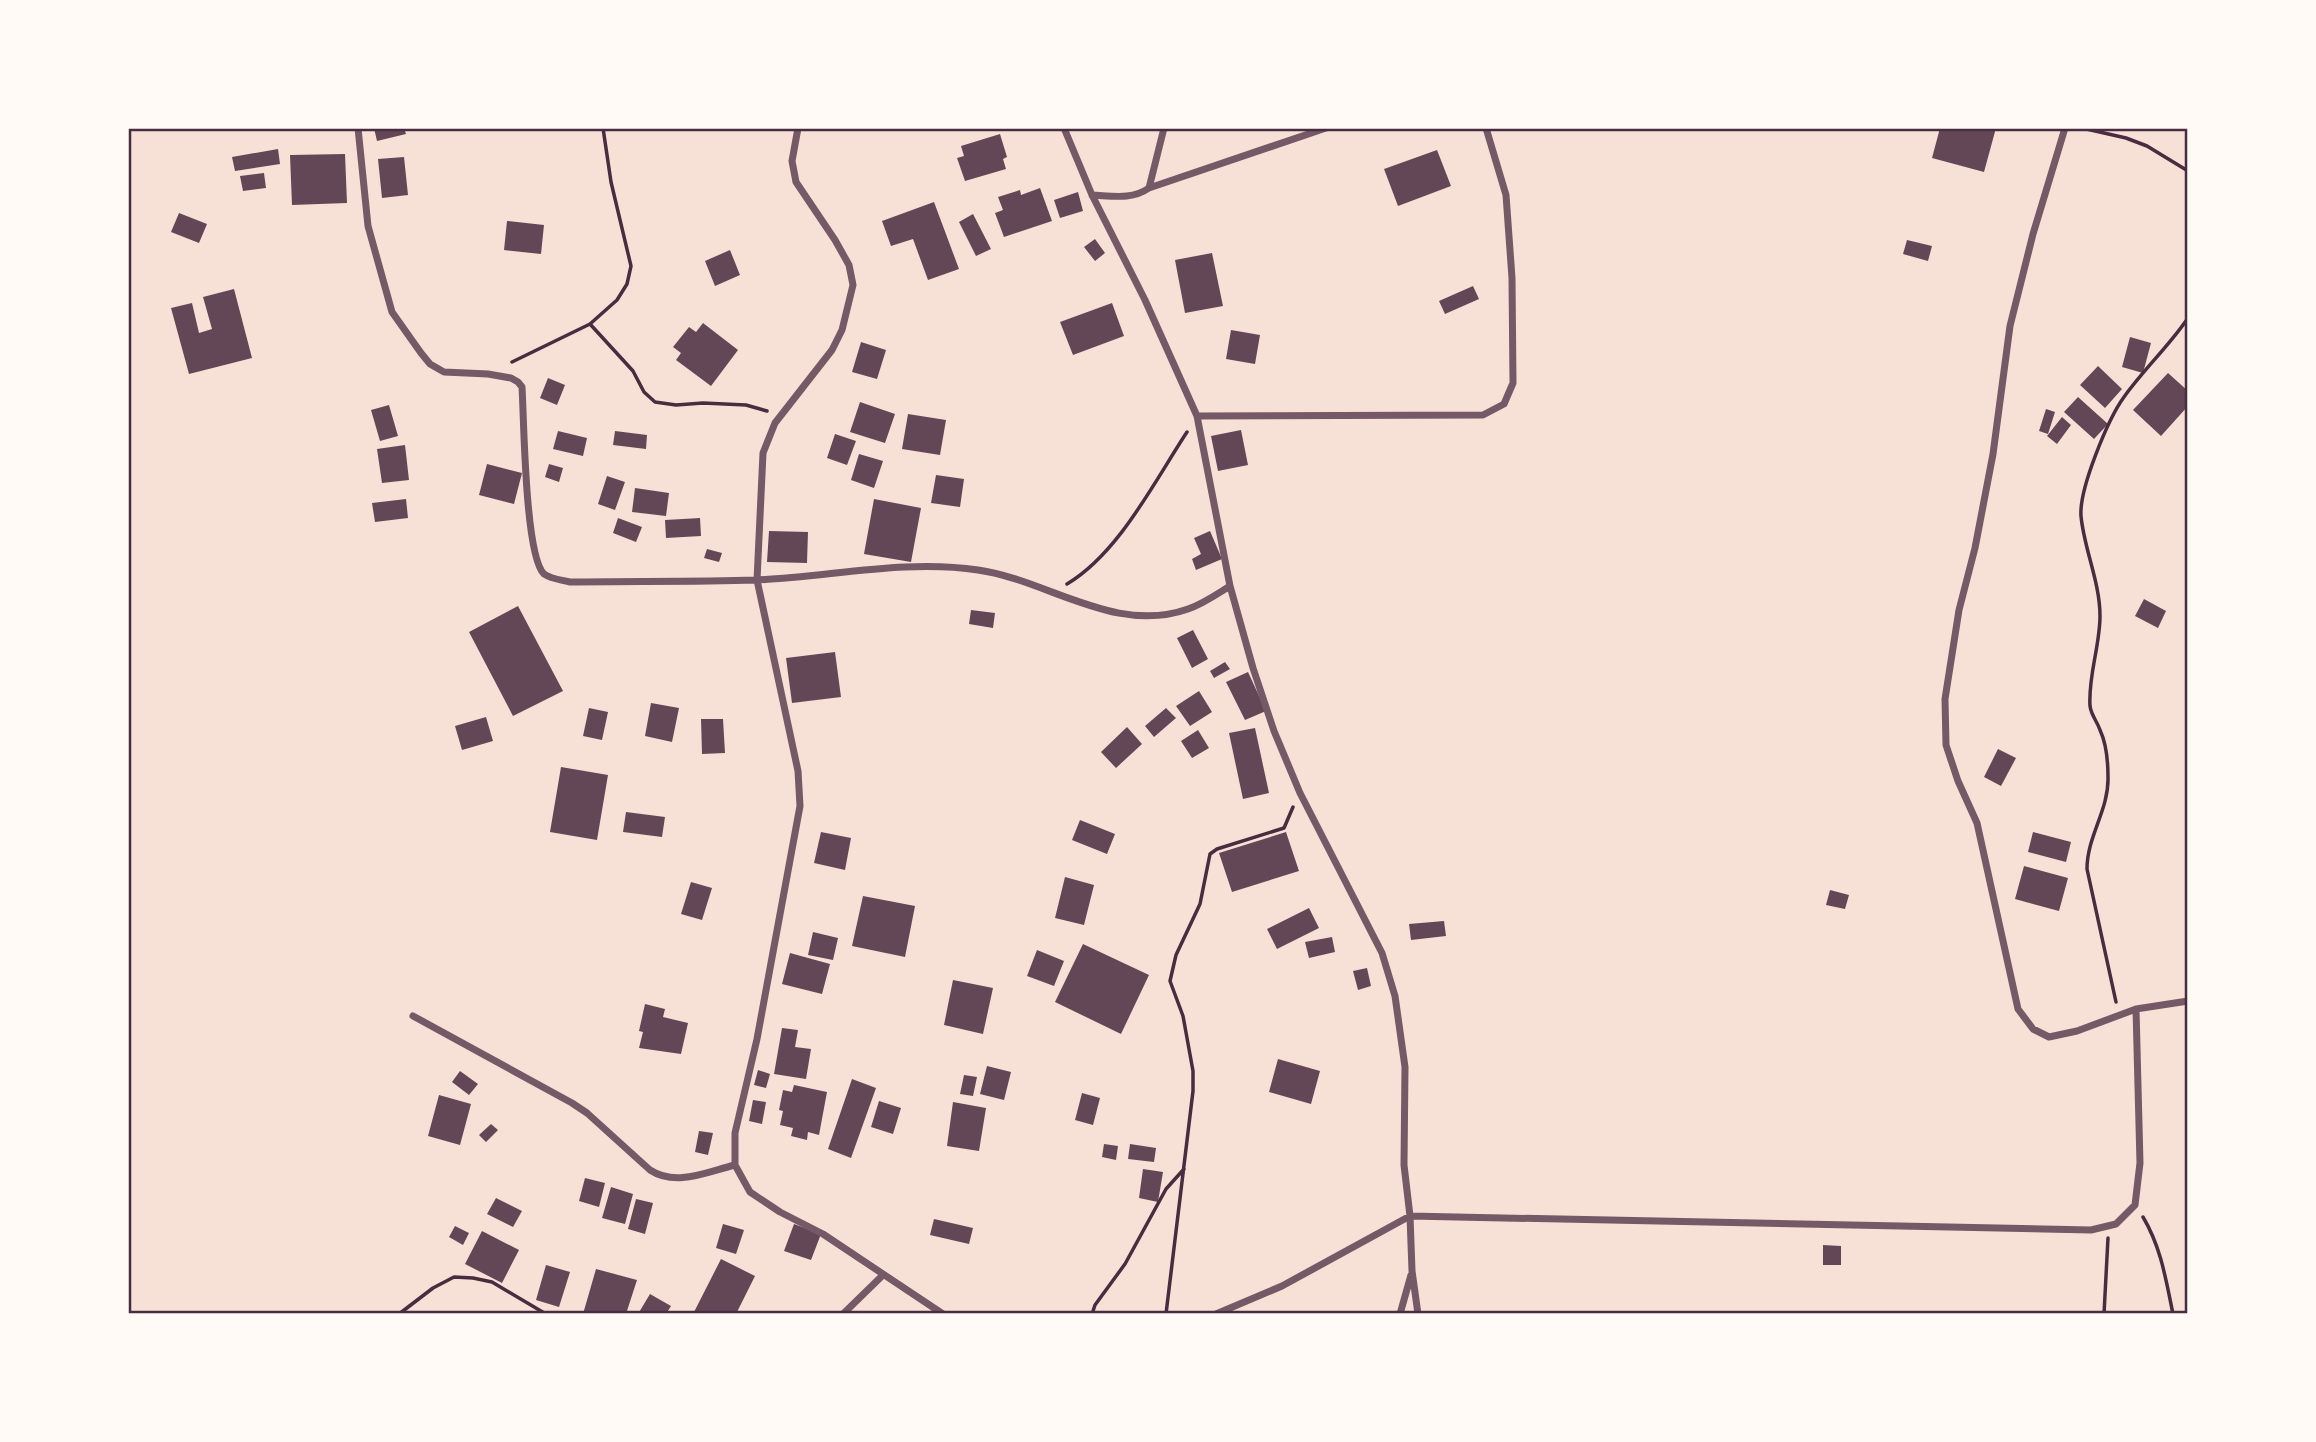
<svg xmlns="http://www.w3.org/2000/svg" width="2316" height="1442" viewBox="0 0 2316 1442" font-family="'Fira Sans',sans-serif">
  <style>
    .building { fill: #644757 }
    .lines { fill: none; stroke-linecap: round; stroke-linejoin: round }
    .path { stroke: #4a2c40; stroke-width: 3.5 }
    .minor { stroke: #755966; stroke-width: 7 }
    .neatline { fill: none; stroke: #4a2c40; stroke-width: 2.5 }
  </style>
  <rect width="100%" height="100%" fill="#f7e1d7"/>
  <path class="building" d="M374 128H404L406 134 377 141Z
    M1940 128H1996L1984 172 1932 158Z
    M1000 134 1007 157 1003 159 1006 169 965 181 957 158 964 156 961 146Z
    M278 149 280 164 235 171 232 157Z
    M1437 150 1451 186 1398 206 1384 169Z
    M345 154 347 203 292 205 290 155Z
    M404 157 408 195 382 198 378 159Z
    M264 173 266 188 243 191 240 176Z
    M1040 188 1052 221 1004 237 995 213 1003 210 998 197 1020 190 1021 195Z
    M1078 192 1083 211 1060 218 1054 200Z
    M934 202 959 269 928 280 913 239 891 246 882 221Z
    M179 213 207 224 199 243 171 232Z
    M973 214 991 249 976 256 959 222Z
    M507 221 544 225 541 254 504 250Z
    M1095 239 1105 253 1095 261 1084 247Z
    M1907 240 1932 246 1928 261 1903 254Z
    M730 250 740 275 715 286 705 261Z
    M1212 253 1223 306 1185 313 1175 260Z
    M1473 286 1479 299 1445 314 1439 301Z
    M234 289 252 358 189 374 171 308 192 303 199 333 212 329 203 297Z
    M1112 303 1124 336 1073 355 1060 322Z
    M703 323 738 350 711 386 676 360 681 353 673 347 689 327 696 332Z
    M1231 330 1260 335 1255 364 1226 359Z
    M2130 337 2151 343 2143 373 2122 367Z
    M861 342 886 350 877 379 852 372Z
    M2098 366 2122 389 2105 408 2080 385Z
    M2168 373 2188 391V406L2161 436 2133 410Z
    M548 378 565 385 557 405 540 398Z
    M2078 397 2108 424 2094 439 2064 412Z
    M860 402 895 414 885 443 850 432Z
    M389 405 398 436 380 441 371 410Z
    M2046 409 2055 412 2048 434 2039 431Z
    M908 414 946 420 940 455 902 449Z
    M2062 417 2071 425 2057 444 2047 436Z
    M1241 430 1248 465 1218 471 1211 436Z
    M558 431 587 438 583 456 553 449Z
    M615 431 647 435 646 449 613 445Z
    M835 434 856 441 847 465 827 458Z
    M405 445 409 480 382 483 377 449Z
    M859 454 883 461 874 488 851 480Z
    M487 464 522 473 514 504 479 495Z
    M549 464 563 468 559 482 545 477Z
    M936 475 964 479 960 507 931 503Z
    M607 476 625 482 615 510 598 504Z
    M635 488 669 493 666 516 632 512Z
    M406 499 408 518 375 522 372 503Z
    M874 499 921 508 911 562 864 554Z
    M618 518 642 527 636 542 613 533Z
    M700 518 701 536 666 538 665 520Z
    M769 531 808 532 807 563 767 562Z
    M1210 531 1222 559 1196 570 1192 559 1201 554 1194 538Z
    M707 549 722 553 719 562 704 558Z
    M2144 599 2166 611 2158 628 2135 616Z
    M518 606 563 691 513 716 469 632Z
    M971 610 995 613 993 628 969 624Z
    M1193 630 1208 659 1192 668 1177 638Z
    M835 652 841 697 792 703 786 658Z
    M1225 662 1230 669 1214 678 1210 671Z
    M1248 672 1266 711 1245 720 1226 682Z
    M1199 691 1212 712 1190 726 1176 706Z
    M651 703 679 708 672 742 645 736Z
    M589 708 608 712 602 740 583 736Z
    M1166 708 1176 718 1154 737 1145 726Z
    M486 717 493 741 462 750 455 726Z
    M701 719H723L725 753 702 754Z
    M1127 727 1142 744 1116 768 1101 752Z
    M1255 728 1269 793 1243 799 1229 733Z
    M1198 730 1209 748 1192 758 1181 741Z
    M1998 749 2016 758 2001 786 1984 777Z
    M561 767 608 775 597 840 550 832Z
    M626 812 665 817 662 837 623 832Z
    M1080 820 1115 834 1107 854 1072 840Z
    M821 832 851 838 845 870 814 863Z
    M1286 832 1299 871 1232 892 1219 853Z
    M2033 832 2071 842 2066 862 2028 852Z
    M2024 866 2068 878 2059 911 2015 899Z
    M1065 877 1094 885 1084 925 1055 918Z
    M691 882 712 888 702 920 681 914Z
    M1830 890 1849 895 1845 909 1826 905Z
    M863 896 915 906 905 957 852 946Z
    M1309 908 1319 928 1277 949 1267 929Z
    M1444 921 1446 936 1411 940 1409 924Z
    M813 932 838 938 833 960 808 955Z
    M1332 937 1335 952 1309 958 1305 942Z
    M1083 944 1149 975 1121 1034 1055 1002Z
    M1037 950 1064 961 1054 986 1027 976Z
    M790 953 830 964 822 994 782 984Z
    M1367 968 1371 986 1358 990 1353 971Z
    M953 980 993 988 983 1034 944 1025Z
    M645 1004 665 1009 663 1017 688 1023 681 1054 639 1048 643 1032 639 1031Z
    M782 1028 798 1030 795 1047 811 1049 806 1079 774 1074Z
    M1278 1059 1320 1071 1311 1104 1269 1092Z
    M987 1066 1011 1072 1004 1100 980 1094Z
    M758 1070 770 1074 766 1088 754 1085Z
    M460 1071 478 1084 469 1095 452 1082Z
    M964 1075 977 1077 973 1096 960 1094Z
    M852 1079 876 1088 851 1158 828 1149Z
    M794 1085 827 1092 819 1135 808 1132 807 1140 791 1136 793 1128 780 1125 783 1111 779 1110 783 1090 792 1092Z
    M1082 1093 1100 1098 1093 1125 1075 1120Z
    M439 1095 471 1104 460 1145 428 1136Z
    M753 1100 766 1102 762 1124 749 1121Z
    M879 1101 901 1108 893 1134 871 1127Z
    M953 1102 986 1108 979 1151 947 1146Z
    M491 1124 498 1130 486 1142 479 1135Z
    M699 1131 713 1133 708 1155 695 1152Z
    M1104 1144 1118 1146 1116 1160 1102 1157Z
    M1130 1144 1156 1148 1154 1162 1128 1159Z
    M1143 1169 1163 1172 1158 1202 1139 1198Z
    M585 1178 605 1183 599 1207 579 1201Z
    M611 1187 633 1194 625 1224 602 1218Z
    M496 1198 522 1211 513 1227 487 1214Z
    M636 1199 653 1203 645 1234 628 1229Z
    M934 1219 973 1228 969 1244 930 1235Z
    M723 1224 744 1230 736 1254 716 1248Z
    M794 1224 821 1234 811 1260 784 1251Z
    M455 1226 469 1233 463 1245 449 1237Z
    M482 1231 519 1250 502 1283 465 1264Z
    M1823 1245 1841 1246V1265H1823Z
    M721 1259 755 1276 736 1314H693Z
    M546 1265 570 1272 559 1307 536 1300Z
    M596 1269 637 1280 626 1314H583Z
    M650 1294 671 1306 666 1314H638Z"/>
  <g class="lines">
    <path class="path" d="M2082 128 2126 138 2147 146 2188 171
      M590 324 633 371 644 392 655 402 676 405 703 403 746 405 767 411
      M512 362 590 324 617 300 627 284 631 266 611 182 603 128
      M1067 584C1119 553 1154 482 1187 432
      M2116 1002 2087 869C2087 836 2109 810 2108 777 2108 763 2106 743 2100 730 2097 721 2091 715 2090 706 2088 676 2100 646 2100 616 2100 582 2084 549 2081 516 2079 489 2108 419 2124 397 2144 369 2169 346 2188 318
      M2143 1217C2161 1247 2166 1280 2173 1314
      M399 1314 433 1288 454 1277 473 1278 492 1282 546 1314
      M1092 1314 1095 1305 1125 1264 1166 1189 1184 1169
      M1166 1314 1193 1091V1071L1183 1016 1170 981 1176 955 1200 904 1210 854 1217 849 1284 828 1293 807
      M2104 1314 2108 1238"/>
    <path class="minor" d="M358 128 368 226 392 312 421 353 430 364 444 372 488 374 511 378 518 382 522 387C524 419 525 556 544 574 551 579 562 580 570 582 632 581 694 582 756 580 829 577 905 559 978 570 1048 580 1115 635 1188 609 1203 604 1217 594 1230 586
      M798 128 792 161 796 182 835 240 849 265 853 285 842 330 832 350 775 423 763 453 757 580 798 771 800 806 757 1039 735 1133V1165L750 1192 780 1212 823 1234 943 1314
      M1064 128 1092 195 1145 300 1197 416 1230 586 1253 668 1274 731 1300 793 1382 953 1395 996 1405 1067 1404 1165 1410 1216 1412 1271 1418 1314
      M2065 128 2033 234 2010 326 1993 454 1975 548 1959 610 1945 699 1946 745 1958 781 1977 823 2018 1009 2033 1029 2049 1037 2077 1031 2136 1009 2188 1001
      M1149 188 1326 128
      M1092 195C1113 196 1132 200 1149 188L1164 128
      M1197 416 1483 415 1504 404 1513 383 1512 278 1506 195 1486 128
      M413 1016 572 1103 587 1113 650 1170C676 1187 706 1172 735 1165
      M843 1314 883 1275
      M1216 1314 1282 1286 1410 1216 2091 1230 2116 1224 2135 1205 2140 1163 2136 1009
      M1400 1314 1411 1275"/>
  </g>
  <rect width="2316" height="1442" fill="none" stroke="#fffaf5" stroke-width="259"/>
  <rect x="130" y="130" width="2056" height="1182" class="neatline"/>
</svg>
